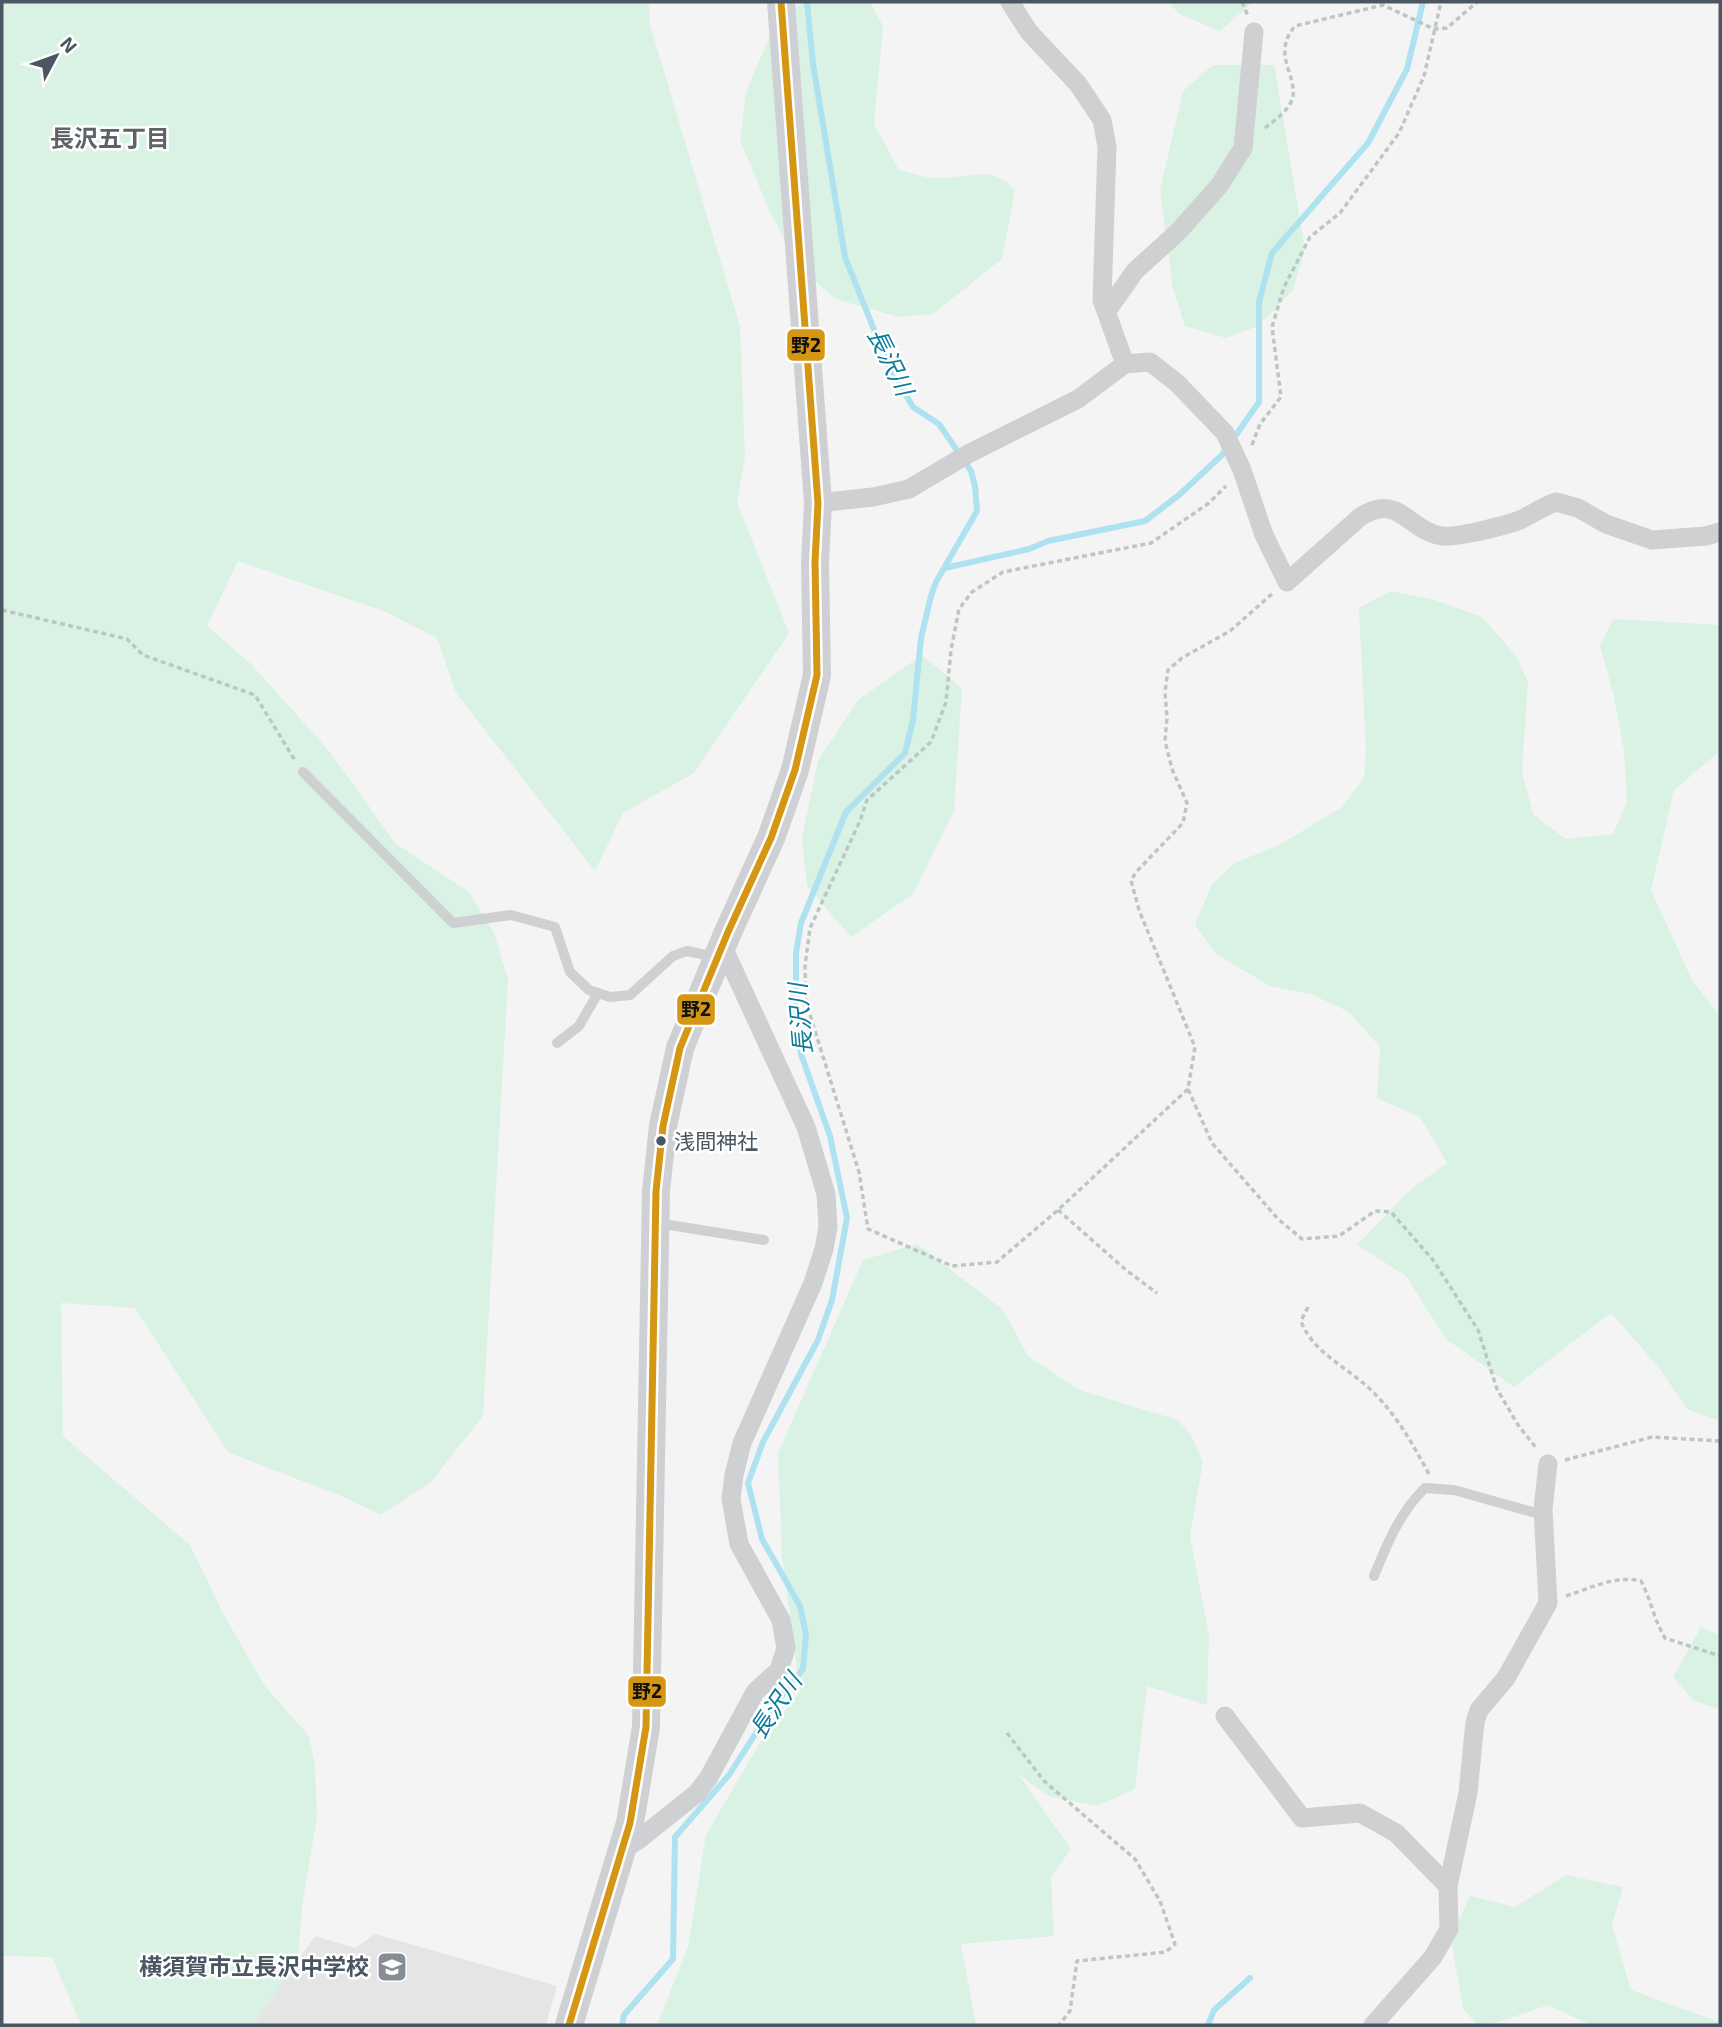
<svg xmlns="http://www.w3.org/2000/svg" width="1722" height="2027" viewBox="0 0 1722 2027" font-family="'Exo 2','Noto Sans JP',sans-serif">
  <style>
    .education { fill: #e6e5e6 }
    .green { fill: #d9f2e3 }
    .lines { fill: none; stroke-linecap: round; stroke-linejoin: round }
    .stream { stroke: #aee2f0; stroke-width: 6 }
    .path { stroke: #bcc7c4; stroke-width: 3.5; stroke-dasharray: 5 3.5; stroke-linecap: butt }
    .lane { stroke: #ced0d2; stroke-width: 10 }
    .street { stroke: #ced0d2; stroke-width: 19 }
    .secondary { stroke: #ced0d4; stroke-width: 28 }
    .bus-1-casing { stroke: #fff; stroke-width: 12 }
    .bus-1 { stroke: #d49613; stroke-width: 7 }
    .bus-dot { fill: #4a5661; stroke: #fff; stroke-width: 2.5 }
    .labels { text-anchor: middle; stroke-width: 5; stroke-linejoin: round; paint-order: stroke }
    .bus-label { font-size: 21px; fill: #4a5661; stroke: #fff; text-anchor: start }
    .poi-label { font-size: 23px; font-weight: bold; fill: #4a5661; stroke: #fff; text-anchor: end }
    .neighbourhood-label { font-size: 24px; font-weight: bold; fill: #5f6368; stroke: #fff }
    .water-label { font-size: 24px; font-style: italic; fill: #0c7c9b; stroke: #fff }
    .line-badge { stroke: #fff; stroke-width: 2.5 }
    .pale-badge-label { font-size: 19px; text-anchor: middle; font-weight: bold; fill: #111 }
  </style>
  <rect width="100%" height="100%" fill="#f4f4f4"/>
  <path class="education" d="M375 1934 557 1986 546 2025H252L315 1936 355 1948Z"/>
  <path class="green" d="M2 2H649L650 25 740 326 745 458 737 502 789 633 694 773 623 813 595 871 456 693 437 638 386 612 238 561 207 626 252 665 330 752 395 843 469 892 494 933 508 979 483 1416 431 1482 381 1515 346 1498 228 1452 135 1308 61 1303 63 1436 190 1545 224 1615 264 1685 309 1736 315 1767 317 1818 302 1907 298 1960 254 2025H81L52 1957 2 1956Z
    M805 2H870L883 26 874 124 899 170C911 173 925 178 937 178 967 180 990 162 1015 190L1002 259 933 314 899 317 836 299 799 268 769 210 740 140 746 93 777 18Z
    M1169 2H1253L1220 31 1179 14Z
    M1213 65H1274L1305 249 1293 290 1258 326 1226 338 1185 326 1173 289 1160 190 1183 91Z
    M1391 591 1435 600 1482 617 1516 656 1528 682 1522 772 1533 814 1566 839 1613 834 1627 802 1624 751 1614 697 1600 646 1613 619 1720 625V751L1674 790 1651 890 1691 978 1720 1017V1421L1687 1409 1659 1368 1611 1313 1514 1387 1446 1339 1406 1276 1357 1245 1410 1190 1447 1163 1420 1117 1377 1098 1380 1047 1349 1012 1313 995 1270 986 1216 954 1195 925 1212 884 1235 863 1281 844 1342 807 1364 778 1366 750 1359 608Z
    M922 655 962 688 954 811 913 894 851 937 807 886 802 838 818 761 858 700Z
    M917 1244 1003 1310 1028 1356 1079 1390 1178 1420 1191 1435 1203 1462 1190 1536 1209 1635 1207 1705 1147 1686 1135 1789 1097 1806 1048 1796 1018 1774 1071 1849 1051 1877 1054 1936 961 1944 976 2025H657L688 1947 706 1835 759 1744 800 1691 782 1556 778 1453 863 1260Z
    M1701 1627 1720 1635V1710L1693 1700 1673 1677Z
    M1566 1875 1623 1887 1612 1925 1631 1990 1716 2021 1720 2019V2025H1591L1548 2005 1489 2025H1478L1463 2009 1451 1939 1470 1896 1515 1907Z"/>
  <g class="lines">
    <path class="stream" d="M945 568 1029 549 1048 541 1145 521 1179 495 1222 455 1259 402V302L1272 253 1368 143 1407 69 1423 2
      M622 2025 624 2015 673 1959 675 1837 729 1775 772 1708 803 1669 806 1635 800 1606 762 1539 748 1483 763 1442 818 1340 832 1300 847 1218 830 1136 801 1054 796 1012V953L801 923 846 812 905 753 913 720 921 638 931 596 936 582 977 511 975 486 971 471 939 424 913 407 888 365 845 257 813 64 807 2
      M1208 2025 1214 2010 1250 1978"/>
    <path class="path" d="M1242 2 1248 16
      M1265 128C1275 120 1287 112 1292 100 1300 78 1270 55 1295 26L1383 5 1434 29 1447 28 1477 2
      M1252 445 1260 424 1281 397 1272 327 1284 287 1310 237 1340 213 1399 133 1424 76 1441 2
      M1272 594 1230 631 1182 658 1168 670 1165 692 1167 717 1165 741 1172 769 1187 803 1183 823 1137 871 1131 880 1139 910 1195 1047 1188 1089 1212 1143 1278 1219 1302 1239 1339 1236 1375 1211 1391 1212 1433 1260 1478 1330 1497 1389 1518 1425 1537 1449
      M2 610 127 639 143 655 255 695 296 762
      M1188 1089 1058 1210 997 1262 952 1266 868 1229 859 1172 806 1002 805 966 810 928 860 821 867 800 931 742 946 702 951 650 959 609 972 592 1003 572 1151 543 1209 503 1226 486
      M1058 1210 1126 1270 1157 1293
      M1308 1307 1301 1321C1313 1354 1350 1368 1374 1393 1398 1417 1413 1445 1429 1474
      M1565 1460 1652 1437 1720 1441
      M1566 1596C1591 1588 1615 1575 1641 1581 1651 1600 1654 1620 1665 1638L1720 1656
      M1007 1733 1044 1781 1135 1859 1160 1901 1175 1944 1166 1952 1077 1961 1070 2011 1059 2025"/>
    <path class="lane" d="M303 772 453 923 511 915 555 927 570 972 589 990 610 997 630 995 673 956 687 951 716 957
      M557 1043 579 1026 598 993
      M657 1223 764 1240
      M1374 1576C1387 1544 1400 1512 1425 1488L1454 1490 1543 1515"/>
    <path class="street" d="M1010 2 1029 32 1078 84 1102 120 1107 147 1102 300 1125 364 1150 362 1177 383 1225 433 1242 470 1264 535 1287 582 1360 517C1400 492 1406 530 1442 536 1456 538 1509 525 1522 519 1534 513 1544 506 1556 502L1578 508 1606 524 1652 540 1706 536 1720 532
      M1107 311 1135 271 1178 232 1219 186 1243 148 1254 32
      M818 503 873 497 909 489 968 454 1078 399 1125 364
      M1225 1716 1302 1818 1360 1813 1396 1833 1448 1886
      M621 1850 637 1841 697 1793 709 1777 755 1692 779 1670 786 1648 781 1620 739 1544 731 1499 734 1475 742 1443 813 1283 824 1249 828 1227 826 1194 806 1127 722 945
      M1373 2025 1433 1957 1449 1929 1448 1886 1468 1793 1475 1722 1479 1710 1506 1678 1548 1603 1543 1509 1548 1464"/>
    <path class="secondary" d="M569 2025 630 1823 646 1727 656 1191 663 1126 680 1048 728 932 771 838 795 770 817 675 815 562 818 503 781 2"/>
    <g class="bus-1-casing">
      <path id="bus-1" d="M569 2025 630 1823 646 1727 656 1191 663 1126 680 1048 728 932 771 838 795 770 817 675 815 562 818 503 781 2"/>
    </g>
    <use href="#bus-1" class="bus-1"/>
  </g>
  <defs>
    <g id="school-square" transform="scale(1.575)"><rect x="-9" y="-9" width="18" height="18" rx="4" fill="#868d94" stroke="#fff"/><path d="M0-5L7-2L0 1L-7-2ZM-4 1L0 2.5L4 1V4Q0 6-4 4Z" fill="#fff"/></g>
  </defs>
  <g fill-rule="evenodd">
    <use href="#school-square" x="392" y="1967"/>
  </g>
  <circle class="bus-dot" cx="661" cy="1141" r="6"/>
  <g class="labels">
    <g class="bus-label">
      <text x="674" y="1149">浅間神社</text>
    </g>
    <g class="poi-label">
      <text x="369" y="1975">横須賀市立長沢中学校</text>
    </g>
    <g class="neighbourhood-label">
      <text x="110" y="147">長沢五丁目</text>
    </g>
    <g class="water-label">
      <text transform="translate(890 362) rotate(64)" y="8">長沢川</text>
      <text transform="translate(801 1019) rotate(-95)" y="8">長沢川</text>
      <text transform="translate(776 1706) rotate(-56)" y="8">長沢川</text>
    </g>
  </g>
  <g class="line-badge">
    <rect x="786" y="328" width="40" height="34" rx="7" fill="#d49613"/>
    <rect x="676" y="993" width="40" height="33" rx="7" fill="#d49613"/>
    <rect x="627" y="1675" width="40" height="33" rx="7" fill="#d49613"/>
  </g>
  <g class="pale-badge-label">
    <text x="806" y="352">野2</text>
    <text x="696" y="1016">野2</text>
    <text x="647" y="1698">野2</text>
  </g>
  <rect width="1722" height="2027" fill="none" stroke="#4a5661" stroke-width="7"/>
  <g transform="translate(56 56) rotate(49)" stroke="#ffffff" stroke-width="5" paint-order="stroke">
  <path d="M0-5L12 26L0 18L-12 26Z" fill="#4a5661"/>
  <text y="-10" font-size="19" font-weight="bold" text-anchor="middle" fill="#4a5661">N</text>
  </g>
</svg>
